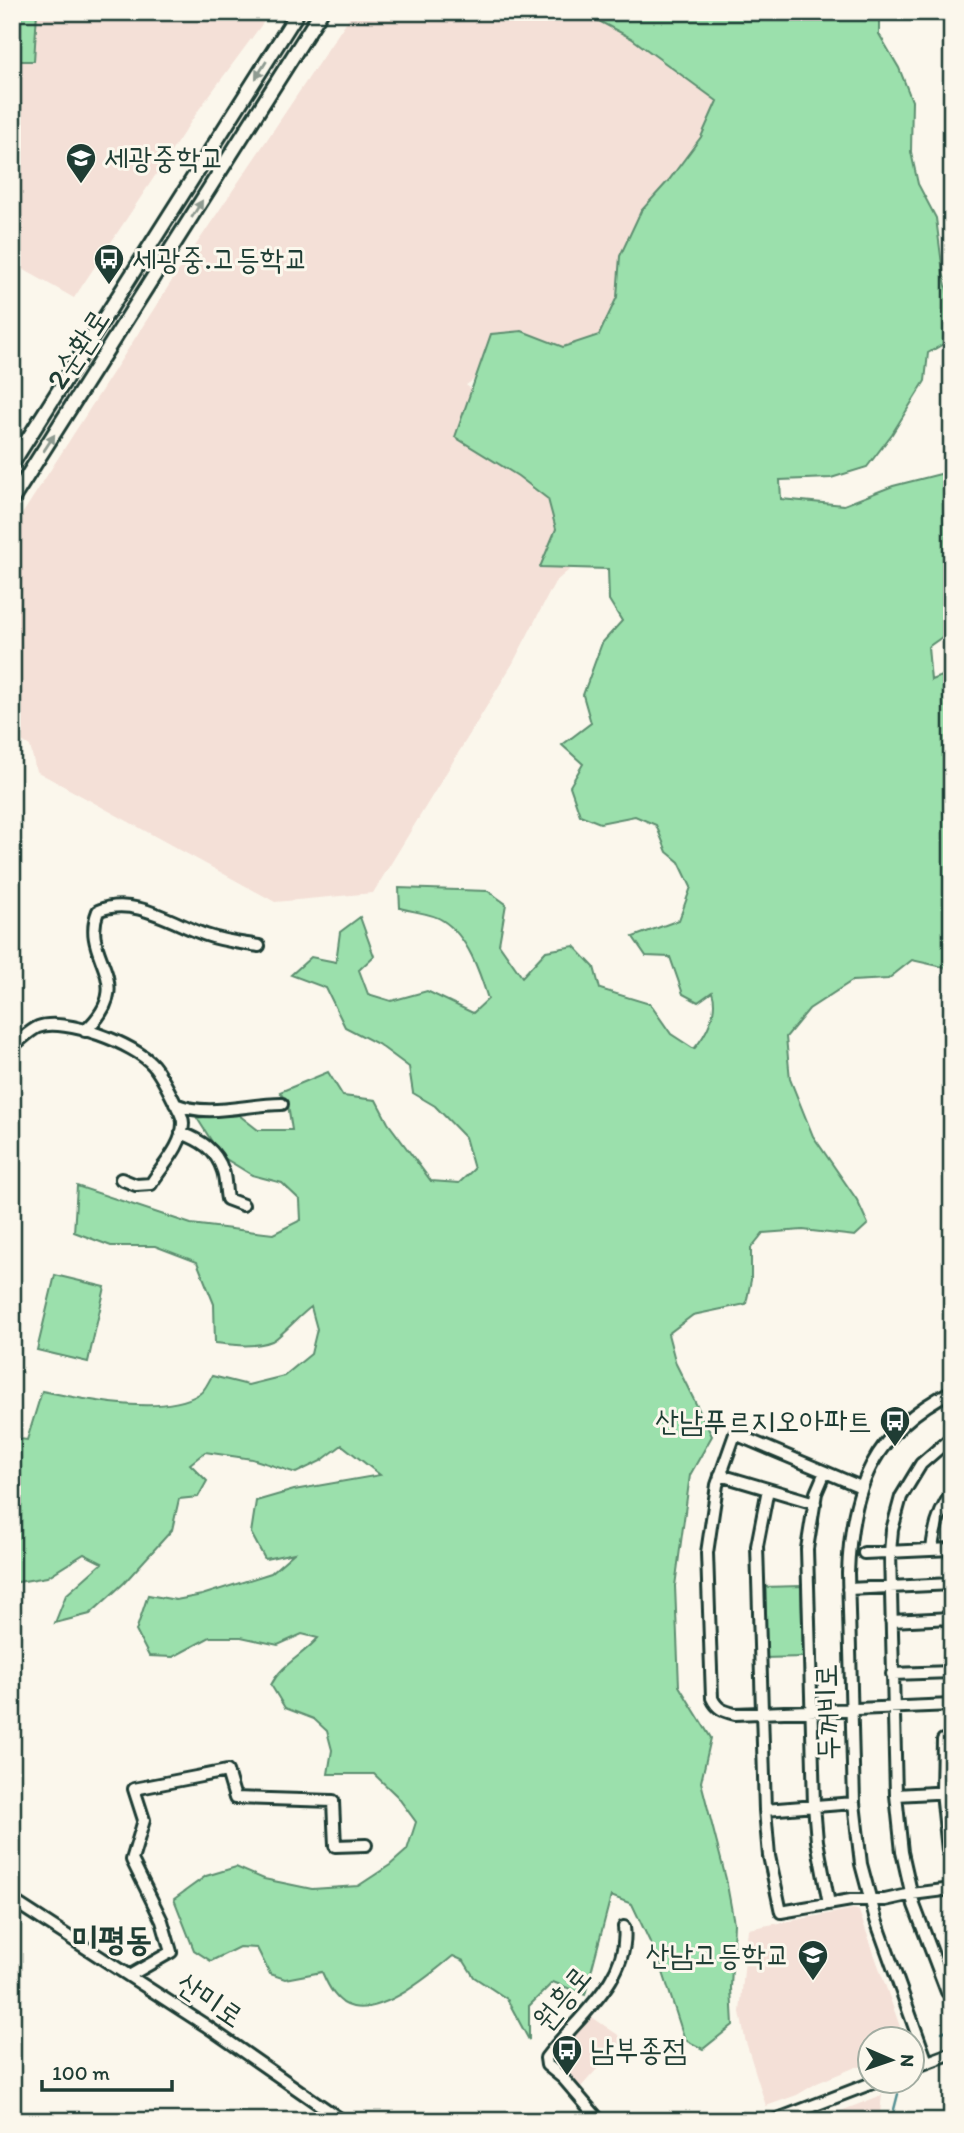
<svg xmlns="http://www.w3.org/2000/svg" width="964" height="2133" viewBox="0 0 964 2133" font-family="Itim,'Poor Story',sans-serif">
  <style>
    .built { fill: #f4e0d7 }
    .green { fill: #9be0ac; stroke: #5d8e70; stroke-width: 2 }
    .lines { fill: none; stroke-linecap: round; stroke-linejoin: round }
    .stream { stroke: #549093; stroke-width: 2.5 }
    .minor-casing { stroke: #1f3d34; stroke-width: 16 }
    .tertiary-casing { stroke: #1f3d34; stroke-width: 18 }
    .minor { stroke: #fbf7ec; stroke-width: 10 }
    .tertiary { stroke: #fbf7ec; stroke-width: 12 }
    .oneway { fill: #8d9a90 }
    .labels { text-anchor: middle; stroke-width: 6; stroke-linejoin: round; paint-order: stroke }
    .poi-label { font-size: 30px; fill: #1f3d34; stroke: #fbf7ec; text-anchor: start }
    .street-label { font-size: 30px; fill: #1f3d34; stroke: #fbf7ec }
    .quarter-label { font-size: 33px; font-weight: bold; fill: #1f3d34; stroke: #fbf7ec }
  </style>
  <rect width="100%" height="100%" fill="#fbf7ec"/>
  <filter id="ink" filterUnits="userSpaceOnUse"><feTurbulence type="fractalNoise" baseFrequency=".0143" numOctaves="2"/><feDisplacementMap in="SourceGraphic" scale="14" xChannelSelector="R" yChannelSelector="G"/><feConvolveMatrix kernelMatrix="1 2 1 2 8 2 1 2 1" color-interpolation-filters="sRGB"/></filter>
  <g filter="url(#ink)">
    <path class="built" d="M12 12H271L200 108 74 298 12 263Z
      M353 12H593L725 99 637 273 599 335 563 347 521 349 466 385 504 414 570 486 597 546 555 582 513 663 373 893 275 902 36 771 30 746 12 735V530L173 279Z
      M854 1909 859 1911 904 2038H870L869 2066 856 2067 817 2083 797 2095 766 2106 745 2039 740 2012 748 1929Z
      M586 2013 624 2039 580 2088 549 2058Z
      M882 2095 879 2121H815Z"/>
    <path class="green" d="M12 12H37L34 61H12Z
      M582 12H879V34L899 68 912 101 911 152 918 184 936 218 943 272 952 312V339L928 353 925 381 892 434 867 467 831 478 780 480 781 499 844 505 893 486 952 471V630L928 647 931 680 952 672V969L912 960 888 979 852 981 809 1009 786 1037 790 1079 813 1136 857 1200 868 1224 855 1236 803 1230 763 1233 751 1248V1280L746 1304 693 1315 668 1334 676 1364 712 1436 690 1475 675 1586 679 1686 711 1738 701 1782 726 1879 734 1923 731 1988 733 2025 703 2049 685 2040 660 1963 632 1904 611 1896 585 1995 553 1982 529 2006V2040L507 1999 474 1977 464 1961 453 1956C429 1976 385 2013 353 2007 337 2004 328 1986 322 1972L285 1979 270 1974 257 1948 239 1947 211 1961 194 1950 174 1899 206 1876 236 1867 264 1879 312 1889 358 1886 390 1865 407 1850 416 1822 397 1796 374 1774H328L332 1750 327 1731 314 1719 285 1708 271 1685C282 1664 303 1655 318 1638L302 1634 278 1645 241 1637H210L173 1657 149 1656 136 1631 148 1595 176 1600 202 1595 271 1573 294 1553 265 1559 251 1533 256 1501 294 1490 380 1475 342 1445 321 1461 296 1473 252 1459 205 1452 190 1464 207 1481 198 1497 179 1499 172 1530 124 1583 90 1614 55 1623 66 1595 102 1563 84 1554 47 1577 12 1583V1438L27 1440 42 1391C82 1399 163 1417 199 1394 205 1391 208 1382 212 1376L248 1385 284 1376 311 1354 317 1329 311 1307C301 1314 279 1338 272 1341 255 1348 233 1345 215 1343L214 1304 197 1262 155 1246H111L74 1232 77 1186 191 1224 273 1234 301 1220 300 1200 282 1183 252 1175 221 1156 197 1118 235 1112 258 1130H292L288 1105 280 1092 328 1072 343 1096 376 1100 388 1123 431 1181 459 1183 474 1169 465 1137 435 1106 413 1093 409 1067 378 1044 345 1027 326 988 291 975 311 957 336 962 340 932 360 917 374 956 359 970 368 994 391 1001 427 991 473 1013 488 999C480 973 468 936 442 920 432 913 412 912 400 908L399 888 488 891 506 904 499 944 522 977 546 951 574 946 594 967 600 989 650 1004 671 1034 694 1049C706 1035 719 1011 712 992L698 1002 683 994 670 957 646 956 633 937 679 920 691 887 679 862 667 852 656 825 635 816 600 823 580 815 570 786 583 764 562 745 591 723 583 695 602 643 622 621 609 600 608 569 540 567 556 529 548 499 518 476 455 437 491 334 522 331 563 347 599 335 617 297 620 256 641 211 669 180 701 137 717 101 631 38Z
      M12 105H21L13 233H12Z
      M55 1275 105 1287 88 1362 37 1350Z
      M801 1586 803 1657 764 1658 762 1587Z"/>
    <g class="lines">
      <path class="stream" d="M942 2032 952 2028
        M891 2121 898 2094"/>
      <g class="minor-casing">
        <path id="minor" d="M85 1031C140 980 79 959 98 911 133 895 174 924 206 935 223 941 242 943 259 946
          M12 1046C20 1041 29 1031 38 1027 65 1017 135 1044 153 1065 162 1076 169 1091 175 1103 178 1109 183 1116 183 1123 183 1146 162 1166 151 1184L136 1185 121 1179
          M175 1104C209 1118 246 1104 282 1104
          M181 1133C200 1140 216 1149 223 1171 226 1180 225 1190 227 1199L243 1205
          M952 1437 921 1464 901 1497 892 1530 890 1552 896 1795 902 1852 914 1905 947 1992 952 1990
          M825 1472 816 1493 807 1549 814 1805 817 1841 829 1904
          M720 1475 815 1503
          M861 1487 735 1434 717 1485 707 1553 712 1698C717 1709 723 1711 735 1714L952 1705
          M932 1550C934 1529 939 1510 952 1493
          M864 1553 952 1549
          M848 1589 952 1584
          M891 1621 952 1618
          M892 1674 952 1672
          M952 1740H943L942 1792 948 1851H952
          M896 1795 952 1792
          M854 1803 765 1810 769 1856 781 1912 851 1900H885L912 1894 952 1889
          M765 1810 757 1546 768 1489
          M12 1900 205 2025 343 2121
          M129 1976 171 1952 162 1921 132 1860 144 1820 134 1789 227 1771 235 1798 333 1801 335 1846 366 1845
          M927 2062 876 1920 861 1864 854 1803 848 1573C851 1488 873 1431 952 1391
          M912 2068 952 2053
          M600 2121 563 2078 547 2065 546 2058C574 2020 631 1979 624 1927
          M773 2121 880 2080"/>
      </g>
      <g class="tertiary-casing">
        <path id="tertiary" d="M12 464 298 12
          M12 500 321 12"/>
      </g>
      <use href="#minor" class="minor"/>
      <use href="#tertiary" class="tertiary"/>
    </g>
    <defs><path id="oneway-solid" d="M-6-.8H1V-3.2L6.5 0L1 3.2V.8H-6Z" transform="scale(1.75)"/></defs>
    <g class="oneway">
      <use href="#oneway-solid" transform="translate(261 70) rotate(122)"/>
      <use href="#oneway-solid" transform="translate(197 209) rotate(-58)"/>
      <use href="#oneway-solid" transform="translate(49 443) rotate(-57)"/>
    </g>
  </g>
  <defs>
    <g id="school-pin" transform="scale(1.575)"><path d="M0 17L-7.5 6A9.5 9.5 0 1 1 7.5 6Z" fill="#1f3d34" stroke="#fbf7ec"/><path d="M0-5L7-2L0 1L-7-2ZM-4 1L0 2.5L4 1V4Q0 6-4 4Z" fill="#fff"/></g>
    <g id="bus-pin" transform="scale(1.575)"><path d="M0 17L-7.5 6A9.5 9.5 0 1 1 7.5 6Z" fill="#1f3d34" stroke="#fbf7ec"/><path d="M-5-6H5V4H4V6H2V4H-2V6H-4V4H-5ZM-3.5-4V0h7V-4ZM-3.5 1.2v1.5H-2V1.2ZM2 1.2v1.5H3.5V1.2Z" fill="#fff"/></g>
  </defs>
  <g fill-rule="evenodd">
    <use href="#school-pin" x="81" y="158"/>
    <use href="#bus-pin" x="109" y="259"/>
    <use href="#bus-pin" x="895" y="1421"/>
    <use href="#school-pin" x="813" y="1955"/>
    <use href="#bus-pin" x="567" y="2050"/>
  </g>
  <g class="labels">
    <g class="poi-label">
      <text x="104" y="168">세광중학교</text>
      <text x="132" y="269">세광중.고등학교</text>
      <text x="872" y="1431" text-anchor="end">산남푸르지오아파트</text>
      <text x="790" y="1965" text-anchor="end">산남고등학교</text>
      <text x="590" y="2060">남부종점</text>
    </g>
    <g class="street-label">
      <text transform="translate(78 349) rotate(-57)" y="10">2순환로</text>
      <text transform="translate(827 1712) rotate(-91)" y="10">두꺼비로</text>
      <text transform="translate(562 1998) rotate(-51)" y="10">원흥로</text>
      <text transform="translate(210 2000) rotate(34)" y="10">산미로</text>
    </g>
    <g class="quarter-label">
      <text x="112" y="1950">미평동</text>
    </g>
  </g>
  <rect width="964" height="2133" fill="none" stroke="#fbf7ec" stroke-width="42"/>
  <rect x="21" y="21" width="922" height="2091" fill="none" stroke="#1f3d34" stroke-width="2.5" filter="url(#ink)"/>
  <g transform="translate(891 2060) rotate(92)"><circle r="33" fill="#fbf7ec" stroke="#a3ada2" stroke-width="2"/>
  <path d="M0-5L12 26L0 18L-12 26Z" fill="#1f3d34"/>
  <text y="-10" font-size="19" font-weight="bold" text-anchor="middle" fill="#1f3d34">N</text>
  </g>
  <path d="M42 2080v10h130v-10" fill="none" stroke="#1f3d34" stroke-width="3.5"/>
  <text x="52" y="2080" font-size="21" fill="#1f3d34" stroke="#fbf7ec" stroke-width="5" paint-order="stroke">100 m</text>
</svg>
